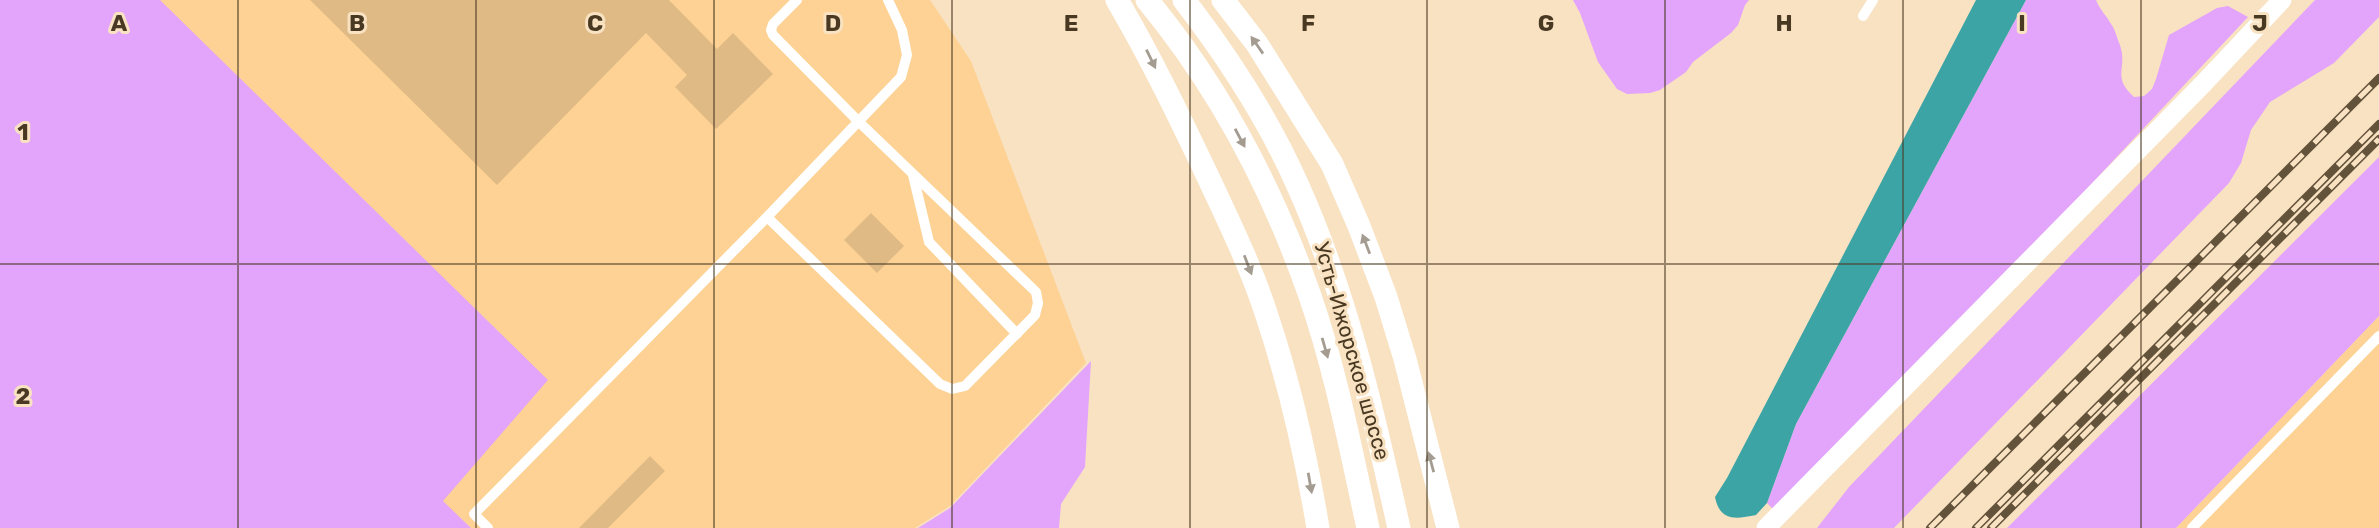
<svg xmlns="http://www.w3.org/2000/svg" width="2379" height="528" viewBox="0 0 2379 528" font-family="Rubik,sans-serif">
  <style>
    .built { fill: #fdd294 }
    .green { fill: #e3a5fc }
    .water { fill: #3da4a5 }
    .building { fill: #e0ba85 }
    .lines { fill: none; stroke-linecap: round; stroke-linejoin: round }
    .service { stroke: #fff; stroke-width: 10 }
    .minor { stroke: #fff; stroke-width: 19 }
    .tertiary { stroke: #fff; stroke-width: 23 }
    .rail-casing { stroke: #64533b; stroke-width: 8 }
    .rail { stroke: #f9e2c2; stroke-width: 5; stroke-dasharray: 16; stroke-linecap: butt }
    .oneway { fill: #a49c91 }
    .grid { fill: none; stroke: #493923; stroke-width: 2; stroke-opacity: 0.55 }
    .labels { text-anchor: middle; stroke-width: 6; stroke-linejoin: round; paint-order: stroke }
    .street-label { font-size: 21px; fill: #493923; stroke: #f9e2c2 }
    .grid-label { font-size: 23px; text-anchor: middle; font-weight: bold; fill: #493923; stroke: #f9e2c2; stroke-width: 6; stroke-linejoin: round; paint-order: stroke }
  </style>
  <rect width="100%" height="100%" fill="#f9e2c2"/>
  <path class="built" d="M160 0H930L971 61 1086 363 950 506 915 528H471L442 501Z
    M2379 316V528H2176Z"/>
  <path class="green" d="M0 0H160L548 380 443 501 471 528H0Z
    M1573 0H1749L1745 5 1738 25 1731 33 1693 62 1686 72 1660 90 1650 93 1627 94 1617 89 1598 62 1580 13Z
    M2026 0H2096C2100 10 2106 15 2111 24 2115 29 2117 38 2120 45 2128 69 2111 76 2134 97L2144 96 2152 89 2156 79 2169 35 2217 8 2228 6 2248 17 1792 503 1773 509 1767 503 1796 424Z
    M2315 0H2379V17L2334 63 2270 102 2251 130 2241 163 2229 183 1894 528H1817L1849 487Z
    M2379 157V316L2176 528H2007Z
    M1091 361 1085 467 1061 504 1059 528H918L950 508Z"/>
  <path class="water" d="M1976 0H2026L1796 424 1767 503 1756 515C1736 519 1720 522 1715 497L1727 478Z"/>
  <path class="building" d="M310 0H669L717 49 733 33 773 74 716 129 675 87 687 75 646 33 497 185Z
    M871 213 904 246 877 273 844 240Z
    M650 456 665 471 608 528H579Z"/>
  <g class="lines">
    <path class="service" d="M1863 16 1873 0
      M913 175 929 242 1017 334
      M767 217 940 384 952 389 965 386 1035 315 1038 303 1036 292 858 121 773 35 771 30 773 24 797 0
      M488 528 474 514 767 217 901 77 907 55 902 30 888 0
      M2192 528 2379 336"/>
    <path class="minor" d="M1766 528 2203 84 2282 0"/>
    <path class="tertiary" d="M1117 0C1151 58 1180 118 1209 179 1230 224 1252 269 1267 316 1290 385 1306 456 1318 528
      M1147 0C1219 87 1273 190 1310 296 1336 371 1351 451 1368 528
      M1184 0C1228 57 1269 120 1298 186 1347 295 1373 412 1399 528
      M1223 0 1257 44 1332 164 1359 226 1386 297 1405 359 1448 528"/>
    <g class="rail-casing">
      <path id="rail" d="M1930 528 2379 78
        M1976 528 2379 124
        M1991 528 2379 139"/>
    </g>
    <use href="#rail" class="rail"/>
  </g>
  <defs><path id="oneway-solid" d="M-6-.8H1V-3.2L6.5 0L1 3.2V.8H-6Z" transform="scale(1.75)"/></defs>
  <g class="oneway">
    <use href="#oneway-solid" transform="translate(1257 45) rotate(-125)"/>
    <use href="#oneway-solid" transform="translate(1151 59) rotate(64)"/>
    <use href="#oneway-solid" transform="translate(1240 138) rotate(62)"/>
    <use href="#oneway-solid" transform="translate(1366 244) rotate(-111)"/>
    <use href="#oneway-solid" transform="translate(1248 265) rotate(69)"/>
    <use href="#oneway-solid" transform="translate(1325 348) rotate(74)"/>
    <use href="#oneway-solid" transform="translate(1431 462) rotate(-105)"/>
    <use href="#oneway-solid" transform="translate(1310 483) rotate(80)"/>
  </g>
  <path class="grid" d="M238 0V528M476 0V528M714 0V528M952 0V528M1190 0V528M1427 0V528M1665 0V528M1903 0V528M2141 0V528M0 264H2379"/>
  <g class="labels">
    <g class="street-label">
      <text transform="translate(1352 351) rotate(74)" y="7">Усть-Ижорское шоссе</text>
    </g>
  </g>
  <g class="grid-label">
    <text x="119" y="31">A</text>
    <text x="357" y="31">B</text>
    <text x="595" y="31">C</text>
    <text x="833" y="31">D</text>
    <text x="1071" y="31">E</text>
    <text x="1308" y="31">F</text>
    <text x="1546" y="31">G</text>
    <text x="1784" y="31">H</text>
    <text x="2022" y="31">I</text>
    <text x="2260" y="31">J</text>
    <text x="23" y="140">1</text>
    <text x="23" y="404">2</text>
  </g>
</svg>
